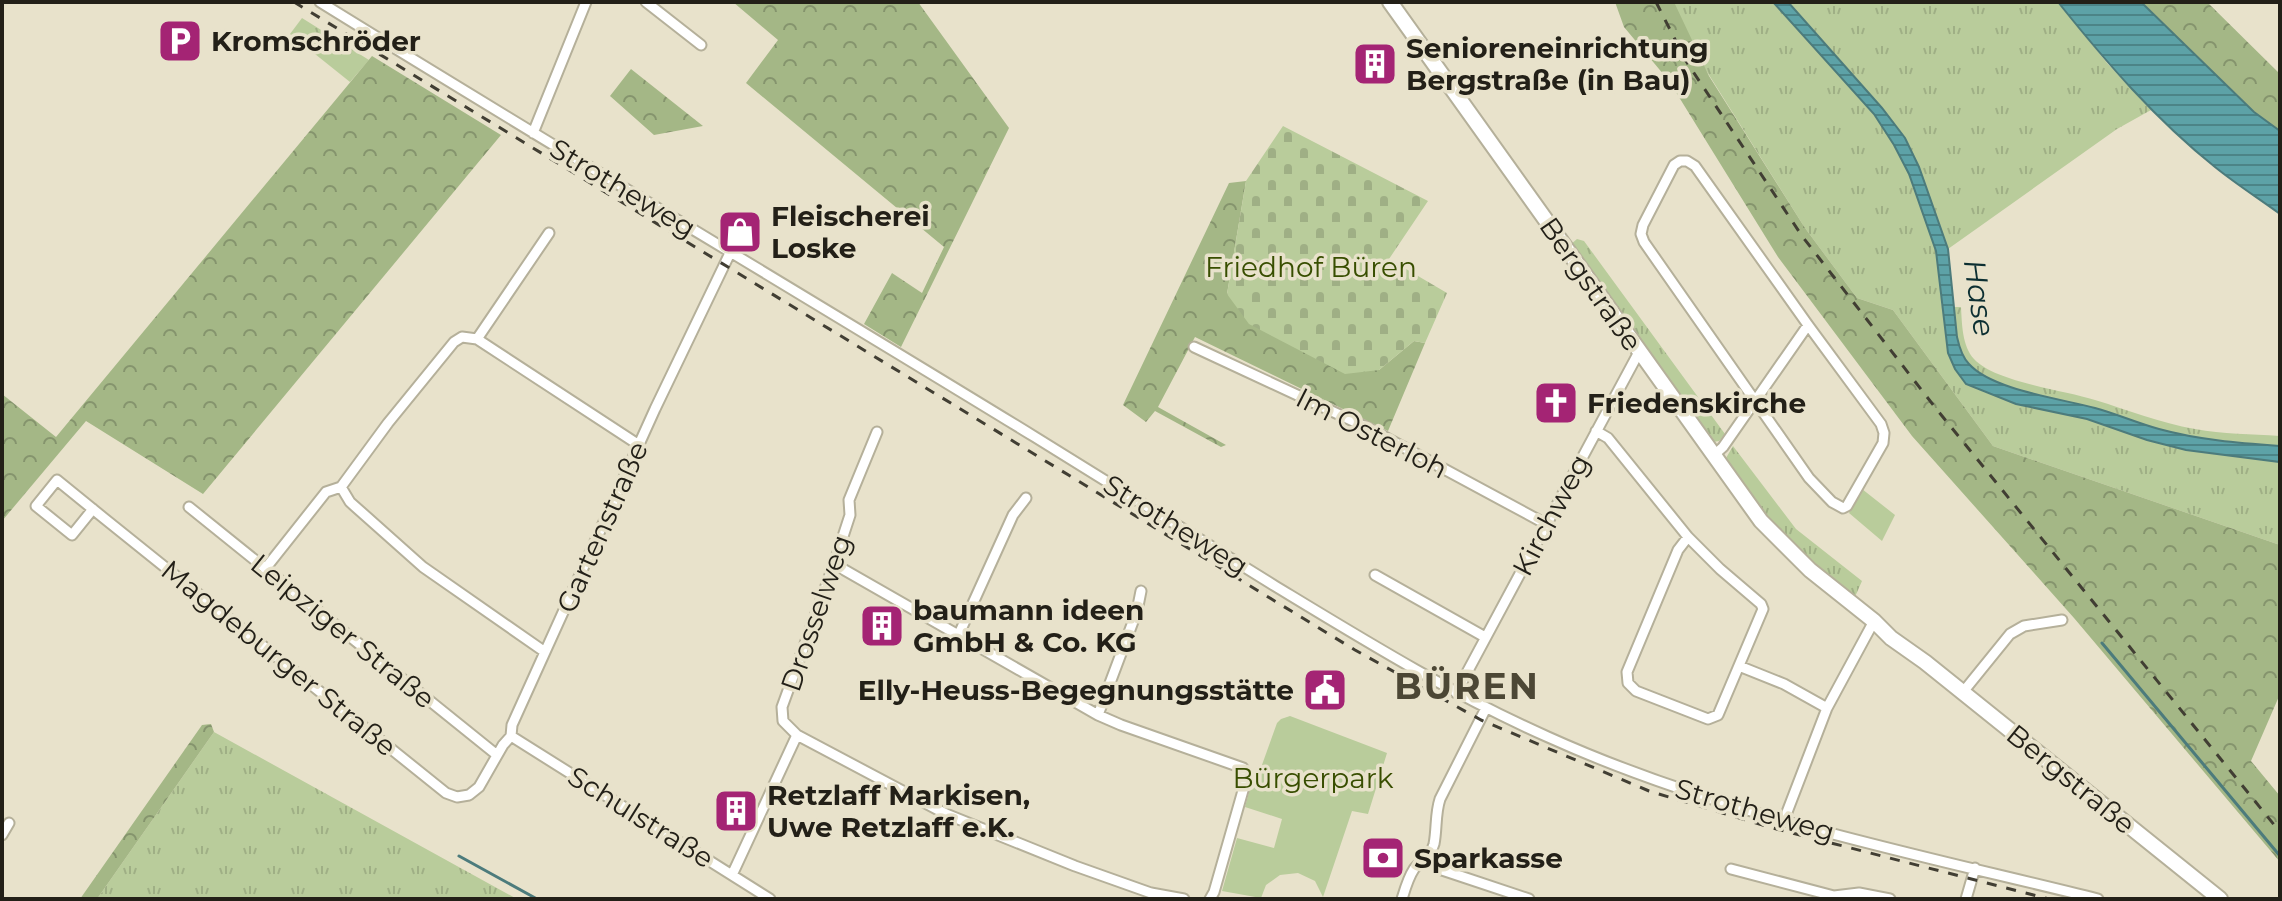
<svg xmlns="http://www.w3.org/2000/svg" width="2282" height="901" viewBox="0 0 2282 901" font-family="Montserrat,sans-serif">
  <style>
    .grass { fill: url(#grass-tufts) }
    .forest { fill: url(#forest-crowns) }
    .cemetery { fill: url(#cemetery-stones) }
    .park { fill: #b9cc9b }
    .water { fill: url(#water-rules); stroke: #4c7b7c; stroke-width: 2 }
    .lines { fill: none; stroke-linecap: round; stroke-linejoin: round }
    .stream { stroke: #4c7b7c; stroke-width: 3 }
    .street-casing { stroke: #b5b09a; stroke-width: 13 }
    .secondary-casing { stroke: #b5b09a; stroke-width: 18 }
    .street { stroke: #fff; stroke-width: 9 }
    .secondary { stroke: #fff; stroke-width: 14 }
    .rail { stroke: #413e33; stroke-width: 3; stroke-dasharray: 10 10; stroke-linecap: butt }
    .labels { text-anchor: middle; stroke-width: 7; stroke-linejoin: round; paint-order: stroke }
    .poi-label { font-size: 28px; font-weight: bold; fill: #232018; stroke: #e8e2cb; text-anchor: start }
    .street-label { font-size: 28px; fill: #232018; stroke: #e8e2cb }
    .park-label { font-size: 28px; fill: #384e00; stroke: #e8e2cb }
    .water-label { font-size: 30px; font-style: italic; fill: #0c2f32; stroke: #e8e2cb }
    .district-label { font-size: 36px; font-weight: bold; letter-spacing: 2px; fill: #4c4735; stroke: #e8e2cb }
  </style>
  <defs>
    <pattern id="grass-tufts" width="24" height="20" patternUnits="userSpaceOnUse" patternTransform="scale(2)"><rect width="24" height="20" fill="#b9cc9b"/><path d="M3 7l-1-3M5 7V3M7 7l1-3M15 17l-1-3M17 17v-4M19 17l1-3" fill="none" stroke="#9faf85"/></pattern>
    <pattern id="forest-crowns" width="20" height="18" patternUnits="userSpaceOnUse" patternTransform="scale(2)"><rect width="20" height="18" fill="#a4b786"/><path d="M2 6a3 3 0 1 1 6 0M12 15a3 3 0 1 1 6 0" fill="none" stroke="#85946d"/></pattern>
    <pattern id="cemetery-stones" width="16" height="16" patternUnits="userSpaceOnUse" patternTransform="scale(2)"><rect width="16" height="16" fill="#b9cc9b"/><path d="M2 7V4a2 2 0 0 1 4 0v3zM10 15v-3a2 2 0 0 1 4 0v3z" fill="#9faf85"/></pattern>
    <pattern id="water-rules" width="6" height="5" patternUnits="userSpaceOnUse" patternTransform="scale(2)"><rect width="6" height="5" fill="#5da2a7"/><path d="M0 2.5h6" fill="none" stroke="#4c8487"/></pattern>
  </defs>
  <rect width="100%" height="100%" fill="#e8e2cb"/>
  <path class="grass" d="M1673 2H1773L1874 114 1894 145 1909 173 1936 251 1942 307 1955 369 2147 440 2185 450 2280 462V545L1993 446 1893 310 1857 298 1805 228 1699 59Z
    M1788 2H2058L2107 63 2151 110 2117 129 1948 249 1919 167 1905 138 1882 108Z
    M302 18 369 60 350 82 290 34Z
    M1577 239 1584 241 1725 434 1719 441 1713 442 1707 438 1570 245Z
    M1953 307H1961C1962 324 1962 346 1974 359 1995 382 2064 390 2095 400 2128 410 2160 423 2195 429 2223 434 2251 434 2280 436V446C2239 443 2199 440 2159 429 2138 423 2117 414 2095 408 2062 399 1993 390 1969 365 1955 350 1955 326 1953 307Z
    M1733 446 1796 529 1862 581 1854 599 1813 566 1764 518 1726 465V458Z
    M214 732 517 899H97Z"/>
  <path class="forest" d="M733 2H918L1009 128 901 347 864 324 892 273 922 293 944 247 746 83 778 40Z
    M1615 2H1674L1709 76 1805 228 1857 298 1893 310 1993 446 2280 545V694L2251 761 2280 796V862L2074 618 1912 436 1778 257 1669 81 1624 27Z
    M2141 2H2207L2280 74V131L2254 112Z
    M372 56 501 135 203 494 86 421 2 521V394L56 437Z
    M631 69 703 126 654 135 610 96Z
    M1246 181 1227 294 1379 370 1414 341 1425 343 1388 431 1195 337 1158 407 1226 445 1221 447 1155 411 1146 422 1123 405 1229 183Z
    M211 724 214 732 97 899H80L202 725Z"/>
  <path class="cemetery" d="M1283 126 1428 201 1389 259 1447 293 1425 343 1414 341 1379 370 1345 374 1249 324 1227 294 1246 181Z"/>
  <path class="park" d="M1862 489 1895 515 1882 541 1849 513Z
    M1290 716 1387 753 1368 814 1352 811 1323 897 1315 881 1298 873 1280 875 1266 885 1261 898 1222 891 1237 838 1274 848 1282 819 1245 807 1252 781 1258 776 1277 723 1281 719Z"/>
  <path class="water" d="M1773 2H1788L1882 108 1905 138 1919 167 1948 249 1957 337C1959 346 1962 357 1969 364 1992 390 2062 399 2095 408 2117 414 2137 423 2159 429 2199 440 2239 443 2280 446V462L2186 450 2147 440 2087 419 2016 404 1966 384 1955 369 1948 353 1936 251 1909 174 1894 145 1874 114Z
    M2058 2H2141L2254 112 2280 131V214C2258 198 2236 184 2215 167 2155 119 2106 62 2058 2Z"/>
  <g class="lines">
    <path class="stream" d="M2102 643 2280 856
      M459 856 537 899"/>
    <g class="street-casing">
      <path id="street" d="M320 2C557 149 797 291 1035 437 1115 487 1195 536 1275 586 1364 640 1453 695 1548 737 1723 816 1913 853 2098 899
        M646 2 701 45
        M533 133 586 2
        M1680 161H1687L1695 166 1808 325 1881 424 1884 433 1883 443 1847 506 1843 508 1832 502 1809 478 1644 242 1641 234 1643 225 1674 165Z
        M477 339 549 233
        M1194 347 1368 428 1546 524
        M1596 431 1608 438 1688 537 1720 569 1761 604 1763 609 1718 715 1708 719 1636 691 1628 683 1627 672 1678 550 1688 537
        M877 432 849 500 850 515 834 564 782 707 783 721 797 735 946 814 1075 866 1151 893 1184 899
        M1713 456 1723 447 1808 325
        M341 487 350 502 423 567 545 652
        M189 507 497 755
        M93 509 72 535 36 506 57 480 105 519 446 793 457 797 469 795 479 787 503 745 511 736 512 725 655 409 730 253
        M834 564 1098 715 1121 725 1243 768 1246 773V780L1214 892 1210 899
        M265 569 326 492 341 487 388 423 454 342 462 337 477 339 639 445
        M1375 575 1485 637
        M959 634 1013 515 1026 498
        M1739 666 1784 684 1827 708
        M1963 692 2010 634 2024 626 2062 620
        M1456 693 1639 352
        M1098 715 1137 611 1141 591
        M511 736 770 899
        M1784 820 1827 708 1874 621
        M2 835 9 823
        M1428 857 1442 870 1529 899
        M1731 869 1834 896 1859 893 1890 899
        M732 875 797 735
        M1402 899C1405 889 1408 878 1414 869 1421 860 1431 856 1434 844 1437 829 1435 814 1440 799L1486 708
        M1966 899 1975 868"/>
    </g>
    <g class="secondary-casing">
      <path id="secondary" d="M1390 2 1761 521 1810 570 1874 621 1891 638 1925 662 2220 899"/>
    </g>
    <use href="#street" class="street"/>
    <use href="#secondary" class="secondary"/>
    <path class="rail" d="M294 2 1355 650 1481 720 1649 791 1769 827 2049 899
      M1656 2 1686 61 1802 236 1934 406 2280 832"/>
  </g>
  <defs>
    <g id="parking-square" transform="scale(2.3)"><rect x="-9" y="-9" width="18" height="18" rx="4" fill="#a42474" stroke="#e8e2cb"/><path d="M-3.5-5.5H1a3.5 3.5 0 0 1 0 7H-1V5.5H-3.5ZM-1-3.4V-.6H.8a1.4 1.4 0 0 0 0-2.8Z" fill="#fff"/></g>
    <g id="building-square" transform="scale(2.3)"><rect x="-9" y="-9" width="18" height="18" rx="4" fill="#a42474" stroke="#e8e2cb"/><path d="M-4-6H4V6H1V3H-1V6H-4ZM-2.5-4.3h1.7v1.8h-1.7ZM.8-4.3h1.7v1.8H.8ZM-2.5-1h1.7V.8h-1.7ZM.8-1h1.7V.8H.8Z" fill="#fff"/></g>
    <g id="shop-square" transform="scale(2.3)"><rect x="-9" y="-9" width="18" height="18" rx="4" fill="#a42474" stroke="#e8e2cb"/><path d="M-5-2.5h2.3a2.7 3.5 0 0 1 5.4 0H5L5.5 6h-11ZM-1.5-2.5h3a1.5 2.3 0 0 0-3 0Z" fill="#fff"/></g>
    <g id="church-square" transform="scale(2.3)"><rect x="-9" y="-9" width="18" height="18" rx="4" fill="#a42474" stroke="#e8e2cb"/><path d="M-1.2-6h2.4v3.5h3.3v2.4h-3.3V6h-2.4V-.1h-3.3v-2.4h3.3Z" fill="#fff"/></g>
    <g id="civic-square" transform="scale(2.3)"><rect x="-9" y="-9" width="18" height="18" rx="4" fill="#a42474" stroke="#e8e2cb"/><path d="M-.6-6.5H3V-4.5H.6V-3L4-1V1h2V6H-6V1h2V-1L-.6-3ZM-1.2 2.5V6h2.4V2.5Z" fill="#fff"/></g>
    <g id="bank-square" transform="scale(2.3)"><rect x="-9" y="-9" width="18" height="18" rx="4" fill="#a42474" stroke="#e8e2cb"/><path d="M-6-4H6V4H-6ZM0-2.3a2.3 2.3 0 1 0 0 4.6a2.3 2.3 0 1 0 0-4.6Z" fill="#fff"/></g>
  </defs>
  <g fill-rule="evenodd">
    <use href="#parking-square" x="180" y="41"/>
    <use href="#building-square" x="1375" y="64"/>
    <use href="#shop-square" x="740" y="232"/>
    <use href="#church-square" x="1556" y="403"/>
    <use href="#building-square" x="882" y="626"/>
    <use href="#civic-square" x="1325" y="690"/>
    <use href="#building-square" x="736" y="811"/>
    <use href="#bank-square" x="1383" y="858"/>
  </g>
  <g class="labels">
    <g class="poi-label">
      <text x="211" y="51">Kromschröder</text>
      <text x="1406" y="58">Senioreneinrichtung<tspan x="1406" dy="32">Bergstraße (in Bau)</tspan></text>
      <text x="771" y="226">Fleischerei<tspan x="771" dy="32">Loske</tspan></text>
      <text x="1587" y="413">Friedenskirche</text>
      <text x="913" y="620">baumann ideen<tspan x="913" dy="32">GmbH &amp; Co. KG</tspan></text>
      <text x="1294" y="700" text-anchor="end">Elly-Heuss-Begegnungsstätte</text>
      <text x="767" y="805">Retzlaff Markisen,<tspan x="767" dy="32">Uwe Retzlaff e.K.</tspan></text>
      <text x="1414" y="868">Sparkasse</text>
    </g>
    <g class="street-label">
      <text transform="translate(623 188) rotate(31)" y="10">Strotheweg</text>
      <text transform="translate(1591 284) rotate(55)" y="10">Bergstraße</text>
      <text transform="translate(1372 433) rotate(27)" y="10">Im Osterloh</text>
      <text transform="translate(1551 515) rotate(-62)" y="10">Kirchweg</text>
      <text transform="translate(1176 525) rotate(32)" y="10">Strotheweg</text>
      <text transform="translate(602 527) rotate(-66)" y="10">Gartenstraße</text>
      <text transform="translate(816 613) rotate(-71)" y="10">Drosselweg</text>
      <text transform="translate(343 631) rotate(39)" y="10">Leipziger Straße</text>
      <text transform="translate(279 658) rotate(39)" y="10">Magdeburger Straße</text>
      <text transform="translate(2071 779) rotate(39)" y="10">Bergstraße</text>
      <text transform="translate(1755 810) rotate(16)" y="10">Strotheweg</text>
      <text transform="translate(641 817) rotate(32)" y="10">Schulstraße</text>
    </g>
    <g class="park-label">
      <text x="1311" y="277">Friedhof Büren</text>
      <text x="1313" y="788">Bürgerpark</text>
    </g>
    <g class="water-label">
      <text transform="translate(1979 298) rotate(82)" y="10">Hase</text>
    </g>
    <g class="district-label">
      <text x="1467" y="699">BÜREN</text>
    </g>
  </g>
  <rect width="2282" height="901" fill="none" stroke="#232018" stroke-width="8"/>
</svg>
